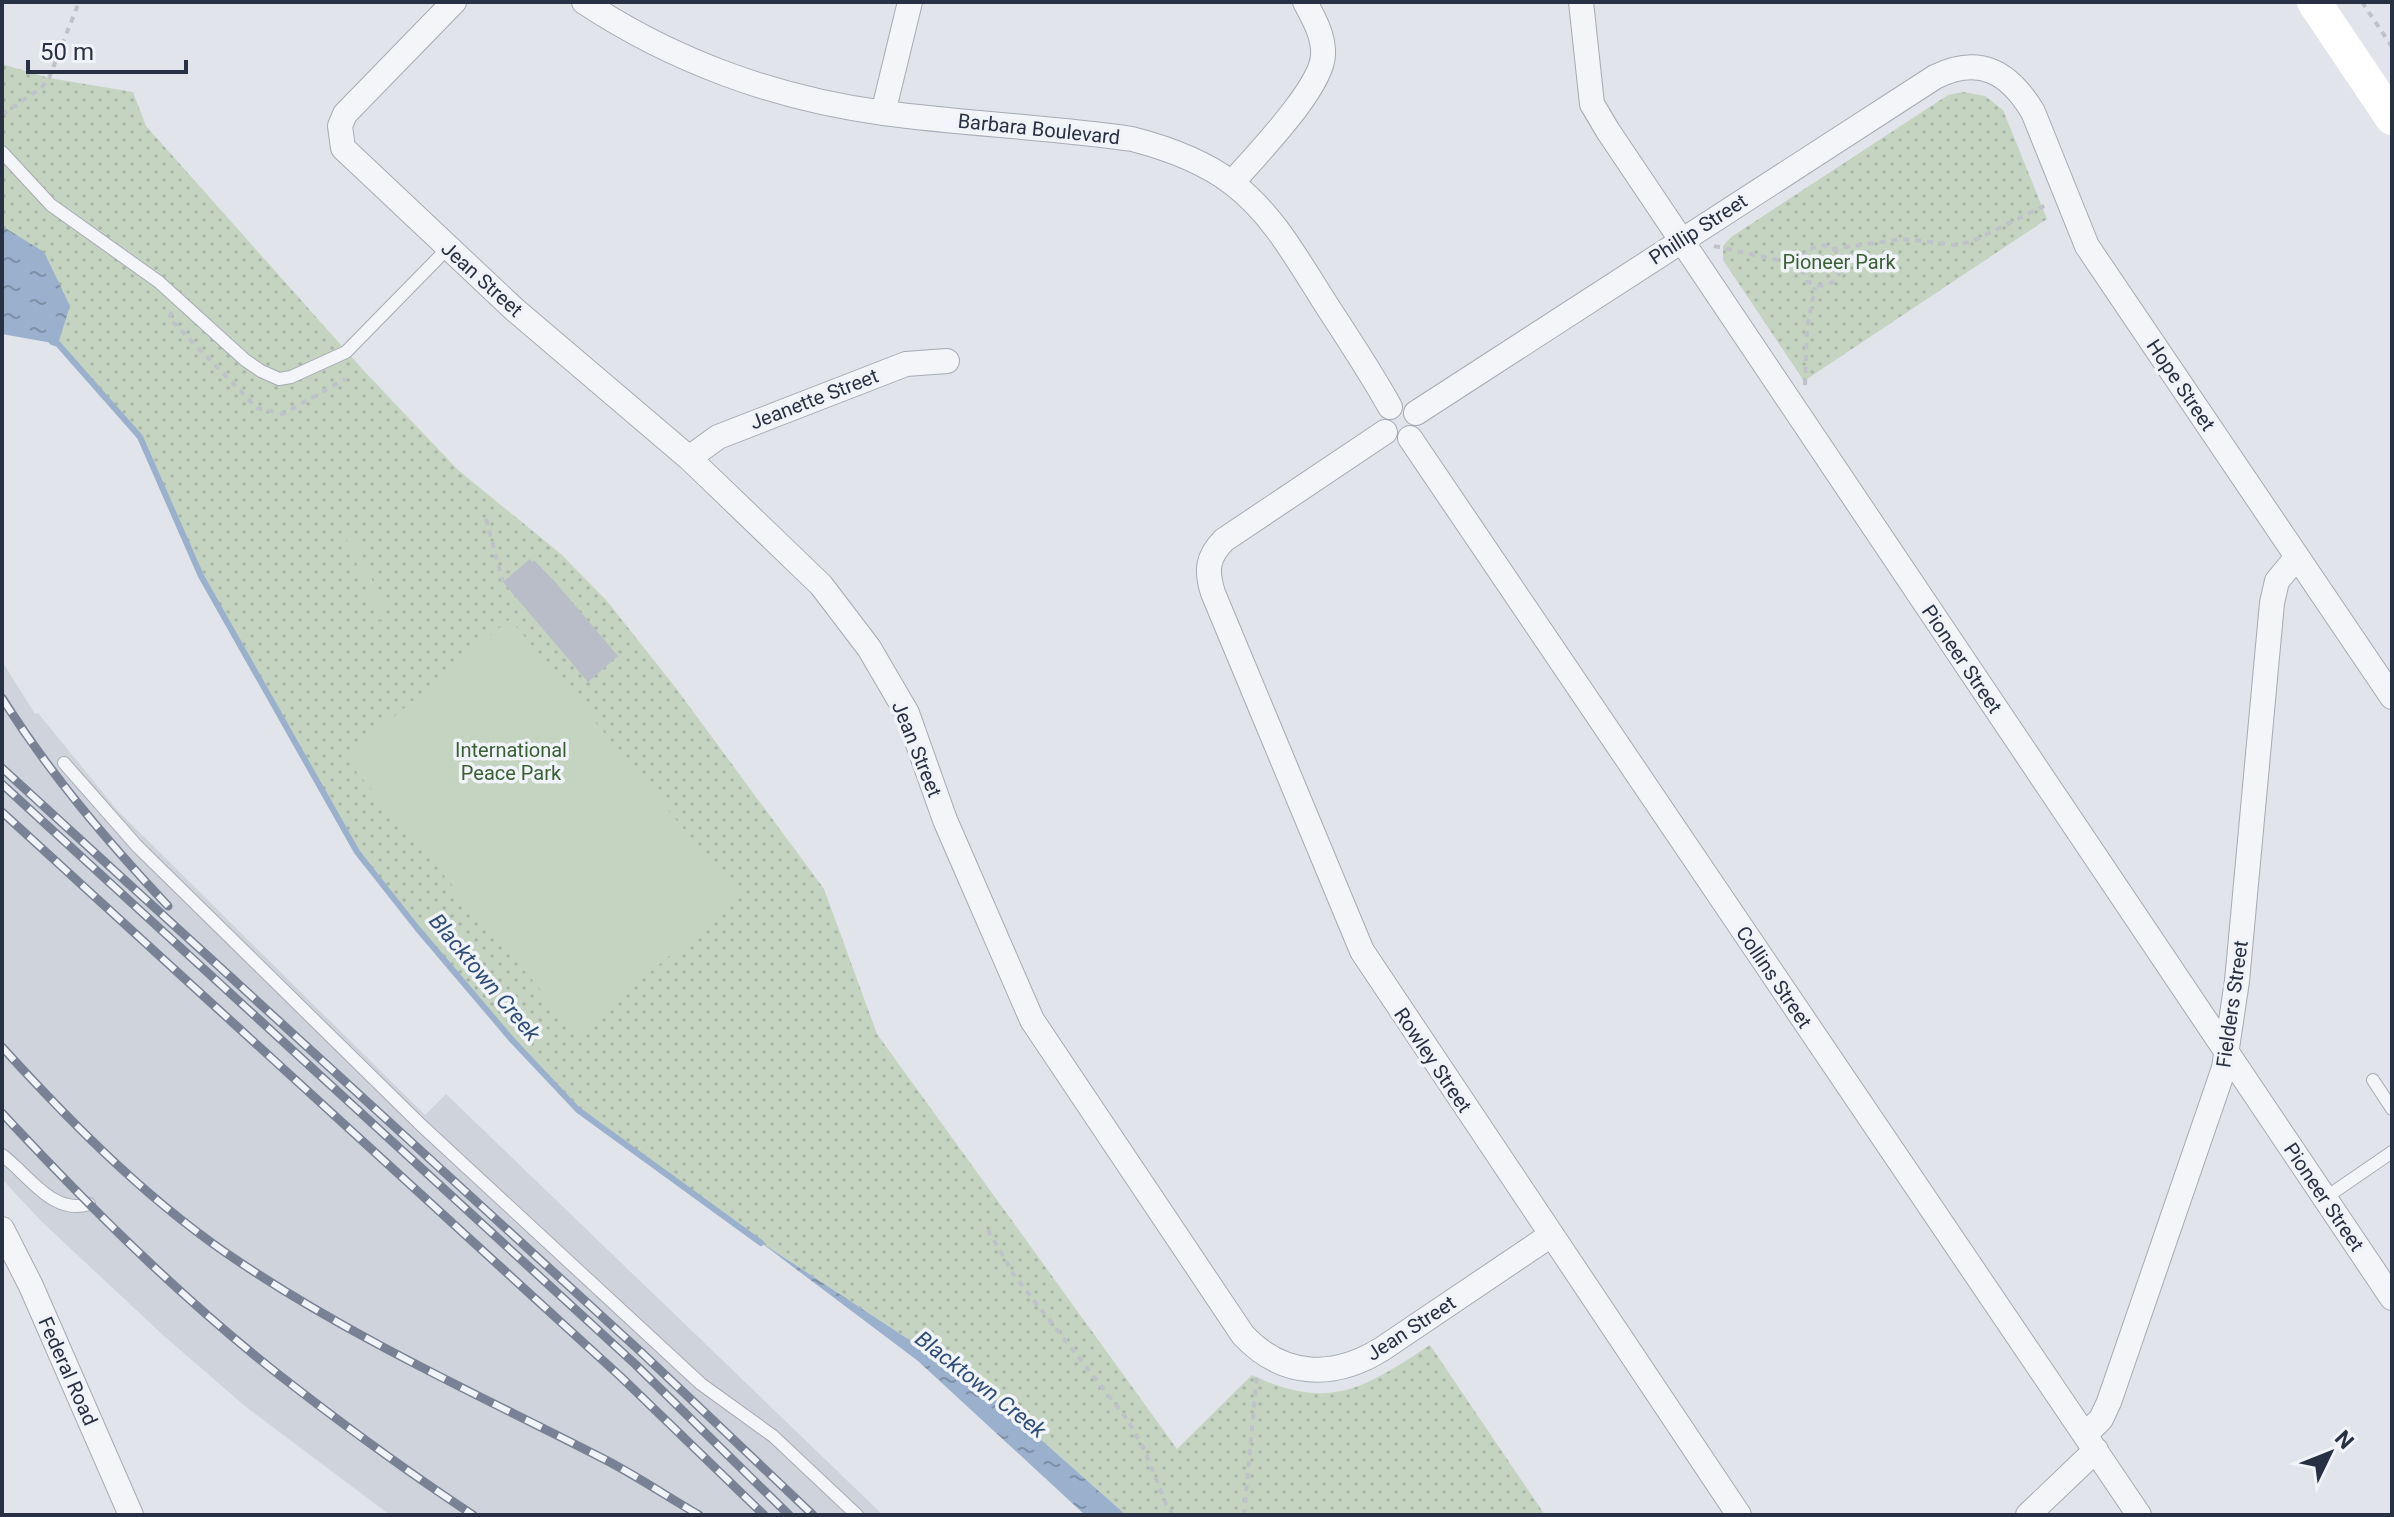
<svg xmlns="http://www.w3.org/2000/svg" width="2394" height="1517" viewBox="0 0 2394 1517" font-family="Roboto,sans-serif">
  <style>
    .built { fill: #cfd3dc }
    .green { fill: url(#green-dots) }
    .pitch { fill: #c5d4c1 }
    .water { fill: url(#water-ripples) }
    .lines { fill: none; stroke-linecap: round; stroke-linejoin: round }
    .stream { stroke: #9ab0cc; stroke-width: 6 }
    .building { fill: #b8bdc8 }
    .lane-casing { stroke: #a6aab5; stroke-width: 14 }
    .street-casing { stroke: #a6aab5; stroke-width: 26 }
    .path { stroke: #bfc2c9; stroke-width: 4; stroke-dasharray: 6 6; stroke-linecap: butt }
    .lane { stroke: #f4f5f8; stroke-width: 12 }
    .street { stroke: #f4f5f8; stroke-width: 24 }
    .secondary { stroke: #fff; stroke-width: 34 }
    .rail-casing { stroke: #798295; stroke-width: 9 }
    .rail { stroke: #f0f3f7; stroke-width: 6; stroke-dasharray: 18; stroke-linecap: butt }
    .labels { text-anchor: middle; stroke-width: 7; stroke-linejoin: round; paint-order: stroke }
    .street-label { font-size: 20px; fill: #283043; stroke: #f0f3f7 }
    .park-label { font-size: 20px; fill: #3b5f35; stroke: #f0f3f7 }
    .water-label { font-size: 22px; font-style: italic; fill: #304d79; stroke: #f0f3f7 }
  </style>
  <defs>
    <pattern id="green-dots" width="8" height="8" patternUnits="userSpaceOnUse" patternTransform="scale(2)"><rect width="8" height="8" fill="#c5d4c1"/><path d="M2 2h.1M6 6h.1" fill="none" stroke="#a9b6a7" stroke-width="1.8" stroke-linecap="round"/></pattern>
    <pattern id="water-ripples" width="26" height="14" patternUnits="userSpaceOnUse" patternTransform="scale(2)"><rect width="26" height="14" fill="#9ab0cc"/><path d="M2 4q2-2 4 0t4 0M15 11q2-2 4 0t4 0" fill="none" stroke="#7e90a7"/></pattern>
  </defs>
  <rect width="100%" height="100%" fill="#e1e4ea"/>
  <path class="built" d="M2 661 35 714 38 713 117 810 425 1115 446 1094 883 1515H390L246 1407 164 1336 41 1221 2 1179Z"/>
  <path class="green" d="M2 64 49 78 133 92 146 126 365 372 458 470 562 555 607 601 675 687 824 889 877 1034 1177 1449 1252 1375C1330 1412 1364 1388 1430 1345L1545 1515H1126L984 1389 756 1239 578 1110 512 1040 357 852 201 576 140 437 58 344 2 247Z
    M1963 92 1985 96 2003 110 2047 219 1804 381 1723 260V246L1731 237 1948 95Z"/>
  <path class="pitch" d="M353 532 387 617 380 620 345 535Z
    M510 619 740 897 577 1033 345 758Z"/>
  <path class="water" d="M2 226 44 252 70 306 58 344 2 334Z
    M756 1239 984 1389 1126 1515H1085L918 1361Z"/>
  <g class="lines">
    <path class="stream" d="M52 342 58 344 140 437 201 576 357 852 417 928 512 1040 578 1110 761 1243"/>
  </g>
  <path class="building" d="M530 559 532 562 534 560 556 583 618 656 588 682 503 582Z"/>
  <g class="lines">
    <g class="lane-casing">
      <path id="lane" d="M2 152 51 205 159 282 245 360 261 371 279 379 291 377 346 352 448 248
        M64 763 137 846 421 1125 701 1384 773 1436 857 1515
        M2373 1080 2392 1109
        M2 1155C28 1174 53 1216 89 1204
        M2325 1198 2392 1152"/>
    </g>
    <g class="street-casing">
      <path id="street" d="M454 2 345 114 340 126 343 148 515 310 689 458 821 585 869 648 907 713 945 820 1032 1020 1243 1335C1283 1378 1334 1379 1382 1349L1551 1235
        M584 2C673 61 777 99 884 113 966 124 1050 127 1132 139 1167 148 1203 161 1232 183 1271 212 1296 257 1322 298 1345 334 1369 369 1390 407
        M1581 2 1592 104 1608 131 2392 1298
        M883 113 910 2
        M1232 183C1255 156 1322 88 1323 55 1324 36 1314 19 1305 2
        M1416 413 1935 77C1980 55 2009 72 2033 112L2087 246 2392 697
        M1385 432 1224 540C1207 557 1206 571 1213 593L1362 951 1739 1515
        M1410 438 2139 1515
        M689 458 718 437 906 364 947 361
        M2 1229 31 1286 131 1515
        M2085 1435 2101 1419 2109 1402 2224 1068 2237 981 2272 603 2277 581 2297 557
        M2028 1515 2096 1450"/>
    </g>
    <path class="path" d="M2362 2 2392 47
      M2 115 41 88 49 78 79 2
      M1714 246 1800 265 1807 250 1823 245 1836 251C1850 274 1829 295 1807 281L1800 265
      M1832 249 1903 239 1956 245 1973 241 2048 204
      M172 312 169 318 257 408 283 414 345 379
      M1805 385 1807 327 1815 287
      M486 519 503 582
      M988 1230 1014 1275 1127 1419 1144 1449 1166 1504 1173 1515
      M1244 1515 1257 1374"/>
    <use href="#lane" class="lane"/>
    <use href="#street" class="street"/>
    <path class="secondary" d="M2314 2 2392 118"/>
    <g class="rail-casing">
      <path id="rail" d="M2 698C50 774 107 841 168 906
        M2 768 641 1352 813 1515
        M2 784 635 1364 789 1515
        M2 812 621 1377 764 1515
        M2 1047C75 1127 152 1205 244 1265 357 1340 479 1395 600 1457 634 1474 666 1496 699 1515
        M2 1113C94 1212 192 1309 300 1391 356 1434 414 1476 473 1515"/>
    </g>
    <use href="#rail" class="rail"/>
  </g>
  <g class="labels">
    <g class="street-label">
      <text transform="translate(1039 129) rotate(6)" y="7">Barbara Boulevard</text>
      <text transform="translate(1698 229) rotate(-33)" y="7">Phillip Street</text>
      <text transform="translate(482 279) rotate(42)" y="7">Jean Street</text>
      <text transform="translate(2181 385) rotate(56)" y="7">Hope Street</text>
      <text transform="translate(814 399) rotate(-21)" y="7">Jeanette Street</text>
      <text transform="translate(1962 659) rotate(56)" y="7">Pioneer Street</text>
      <text transform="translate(917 749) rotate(68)" y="7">Jean Street</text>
      <text transform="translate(1774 977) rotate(56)" y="7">Collins Street</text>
      <text transform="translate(2232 1004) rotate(-82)" y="7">Fielders Street</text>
      <text transform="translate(1433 1060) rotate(56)" y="7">Rowley Street</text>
      <text transform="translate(2324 1197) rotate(56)" y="7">Pioneer Street</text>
      <text transform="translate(1411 1328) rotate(-33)" y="7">Jean Street</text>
      <text transform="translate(68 1371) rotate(66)" y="7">Federal Road</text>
    </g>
    <g class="park-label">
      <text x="1839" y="269">Pioneer Park</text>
      <text x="511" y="757">International<tspan x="511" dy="23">Peace Park</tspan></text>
    </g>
    <g class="water-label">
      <text transform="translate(485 977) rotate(50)" y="8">Blacktown Creek</text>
      <text transform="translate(981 1384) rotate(38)" y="8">Blacktown Creek</text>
    </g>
  </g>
  <rect width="2394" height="1517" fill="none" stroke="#283043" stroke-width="8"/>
  <g transform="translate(2330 1453) rotate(47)" stroke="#f0f3f7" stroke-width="6" paint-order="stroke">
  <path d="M0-6L14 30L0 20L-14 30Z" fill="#283043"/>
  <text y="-12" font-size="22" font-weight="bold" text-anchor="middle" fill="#283043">N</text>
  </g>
  <path d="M28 60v12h158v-12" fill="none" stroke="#283043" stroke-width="4"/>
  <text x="40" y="60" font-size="24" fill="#283043" stroke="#f0f3f7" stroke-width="6" paint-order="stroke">50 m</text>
</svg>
